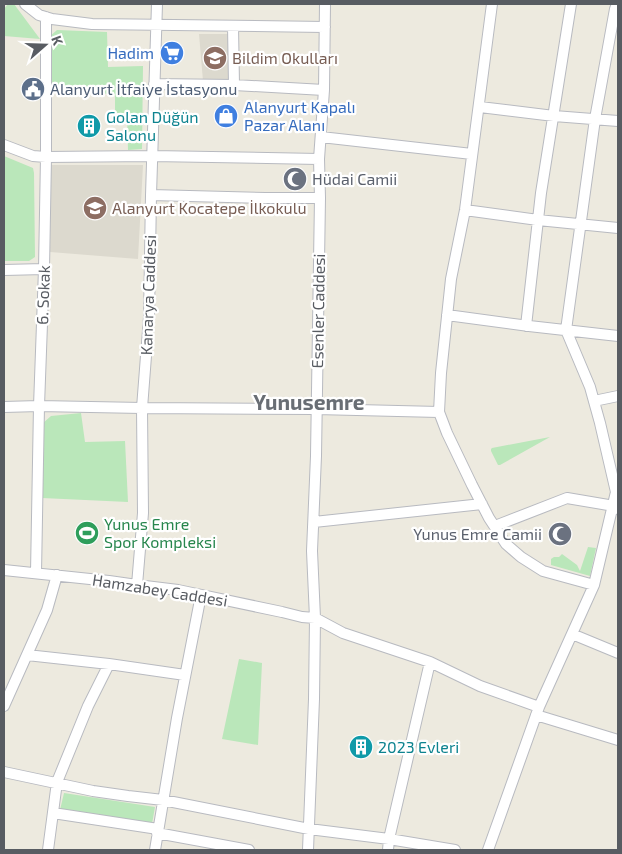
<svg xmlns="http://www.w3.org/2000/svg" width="622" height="854" viewBox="0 0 622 854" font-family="'Exo 2',sans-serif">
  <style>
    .education { fill: #dcd9ce }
    .green { fill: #bae7ba }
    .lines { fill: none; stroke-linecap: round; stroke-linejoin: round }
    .minor-casing { stroke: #b8bac0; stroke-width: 12 }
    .minor { stroke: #fff; stroke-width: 10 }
    .labels { text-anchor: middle; stroke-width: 4.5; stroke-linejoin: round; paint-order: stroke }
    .shop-label { font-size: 16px; fill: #366cbe; stroke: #fff; text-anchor: end }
    .education-label { font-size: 16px; fill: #785e54; stroke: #fff; text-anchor: start }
    .service-label { font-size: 16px; fill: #4e5e75; stroke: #fff; text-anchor: start }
    .culture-label { font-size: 16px; fill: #0d838f; stroke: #fff; text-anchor: start }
    .worship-label { font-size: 16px; fill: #5b616d; stroke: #fff; text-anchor: start }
    .street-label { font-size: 16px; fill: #585c62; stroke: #fff }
    .leisure-label { font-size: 16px; fill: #27864d; stroke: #fff; text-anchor: start }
    .district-label { font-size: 21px; font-weight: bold; fill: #696e74; stroke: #fff }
  </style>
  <rect width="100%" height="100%" fill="#edeadf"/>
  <path class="education" d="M199 34H228L231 82 203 81Z
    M51 165H143L138 259 50 252Z"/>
  <path class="green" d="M8 4H14L40 39 4 36V9Z
    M57 30 107 32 108 67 143 66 142 149 128 150 127 113H115V94L86 93 85 88H66L64 94 52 92 49 37Z
    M4 156 33 168 34 173 35 257 29 261H4Z
    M81 413 85 442 125 441 128 502 42 498 43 423 51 416Z
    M550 437 500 465H498L491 451V449L492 448Z
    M588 547 596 548 590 576 551 565V559L554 557H559L562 554 577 565 580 571Z
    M239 659 262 663 258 745 222 739Z
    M64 793 155 807 152 824 60 810Z"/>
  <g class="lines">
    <g class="minor-casing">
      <path id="minor" d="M25 4 39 15 52 19 92 24 325 27
        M492 4 465 210 451 279 441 373 439 412 447 433 472 485 489 518 506 544 521 557 543 571 594 585
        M233 26 234 85
        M154 84 234 85 324 90
        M480 107 554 116 618 121
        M321 137 472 154
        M4 145 33 156 46 157 152 156 319 159
        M151 195 265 198H320
        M465 210 538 220 618 228
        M4 270 44 269
        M447 315 529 326 618 336
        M526 326 541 193 571 4
        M594 401 618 396
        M4 407 39 406 142 408 316 409 439 412
        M314 522 482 504
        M495 526 567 498 614 506 618 509
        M4 570 109 581 137 585 178 590 282 612 302 617 315 618 343 633 430 662 480 686 539 707
        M36 573 39 406 44 269 46 157V17
        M137 585 143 513 142 408 149 317 151 195 157 4
        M572 634 618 653
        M27 655 109 664 185 675
        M4 706 47 610 57 575
        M536 715 618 740
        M4 772 93 791 128 796 163 800 309 829 389 839 455 850
        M53 813 158 829
        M157 833 249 850
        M48 850 57 782 88 706 109 664
        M155 850 177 718 201 595
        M308 850 314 699 315 618 312 551 316 456 320 198 319 159 324 90 325 4
        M388 850 389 839 430 662
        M488 850 539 707 594 585 616 492 600 423 590 387 566 330 595 119 615 9 617 4"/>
    </g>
    <use href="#minor" class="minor"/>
  </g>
  <defs>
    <g id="supermarket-disc" transform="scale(1.25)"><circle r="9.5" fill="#3f7fe0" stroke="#fff"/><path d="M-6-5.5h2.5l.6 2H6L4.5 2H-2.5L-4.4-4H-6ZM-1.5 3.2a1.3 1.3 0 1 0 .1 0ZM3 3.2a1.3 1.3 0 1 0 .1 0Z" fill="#fff"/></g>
    <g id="school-disc" transform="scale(1.25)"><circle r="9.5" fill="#8d6e63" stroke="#fff"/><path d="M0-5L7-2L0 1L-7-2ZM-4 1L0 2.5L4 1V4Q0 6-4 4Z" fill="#fff"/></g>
    <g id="civic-disc" transform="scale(1.25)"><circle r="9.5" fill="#5c6f8a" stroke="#fff"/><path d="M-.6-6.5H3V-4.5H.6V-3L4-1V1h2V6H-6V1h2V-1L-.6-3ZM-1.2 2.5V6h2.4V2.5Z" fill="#fff"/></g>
    <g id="shop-disc" transform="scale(1.25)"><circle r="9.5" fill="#3f7fe0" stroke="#fff"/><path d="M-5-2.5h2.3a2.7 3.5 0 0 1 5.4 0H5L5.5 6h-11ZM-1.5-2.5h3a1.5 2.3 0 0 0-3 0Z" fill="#fff"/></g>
    <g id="building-disc" transform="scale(1.25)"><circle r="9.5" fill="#0f9aa8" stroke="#fff"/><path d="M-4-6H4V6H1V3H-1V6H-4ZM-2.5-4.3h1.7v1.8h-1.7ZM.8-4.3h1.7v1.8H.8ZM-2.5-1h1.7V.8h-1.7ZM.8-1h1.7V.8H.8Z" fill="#fff"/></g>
    <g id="mosque-disc" transform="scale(1.25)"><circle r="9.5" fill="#6b7280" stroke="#fff"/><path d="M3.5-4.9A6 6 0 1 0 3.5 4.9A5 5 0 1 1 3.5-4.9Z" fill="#fff"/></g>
    <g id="stadium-disc" transform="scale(1.25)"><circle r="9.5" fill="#2e9e5b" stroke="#fff"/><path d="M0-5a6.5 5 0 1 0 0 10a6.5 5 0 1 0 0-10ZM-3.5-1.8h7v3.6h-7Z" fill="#fff"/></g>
  </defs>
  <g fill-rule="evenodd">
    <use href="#supermarket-disc" x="172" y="53"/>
    <use href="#school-disc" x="215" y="58"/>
    <use href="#civic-disc" x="33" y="89"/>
    <use href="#shop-disc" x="226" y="116"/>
    <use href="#building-disc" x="89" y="126"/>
    <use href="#mosque-disc" x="295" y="179"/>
    <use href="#school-disc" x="95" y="208"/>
    <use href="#stadium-disc" x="87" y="533"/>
    <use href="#mosque-disc" x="560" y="534"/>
    <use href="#building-disc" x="361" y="747"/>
  </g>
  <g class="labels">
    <g class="shop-label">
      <text x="154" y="59">Hadim</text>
      <text x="244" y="113" text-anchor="start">Alanyurt Kapalı<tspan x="244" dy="18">Pazar Alanı</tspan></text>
    </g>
    <g class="education-label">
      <text x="232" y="64">Bildim Okulları</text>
      <text x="112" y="214">Alanyurt Kocatepe İlkokulu</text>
    </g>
    <g class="service-label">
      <text x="50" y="95">Alanyurt İtfaiye İstasyonu</text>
    </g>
    <g class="culture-label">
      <text x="106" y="123">Golan Düğün<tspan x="106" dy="18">Salonu</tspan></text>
      <text x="378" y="753">2023 Evleri</text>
    </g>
    <g class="worship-label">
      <text x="312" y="185">Hüdai Camii</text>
      <text x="542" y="540" text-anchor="end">Yunus Emre Camii</text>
    </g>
    <g class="street-label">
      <text transform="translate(43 295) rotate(-88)" y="6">6. Sokak</text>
      <text transform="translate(148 295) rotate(-88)" y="6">Kanarya Caddesi</text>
      <text transform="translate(318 311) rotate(-89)" y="6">Esenler Caddesi</text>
      <text transform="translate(160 590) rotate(9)" y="6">Hamzabey Caddesi</text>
    </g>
    <g class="leisure-label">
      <text x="104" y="530">Yunus Emre<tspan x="104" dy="18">Spor Kompleksi</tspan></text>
    </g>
    <g class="district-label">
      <text x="309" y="410">Yunusemre</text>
    </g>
  </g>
  <rect width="622" height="854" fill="none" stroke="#585c62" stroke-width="10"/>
  <g transform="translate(45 45) rotate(70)" stroke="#ffffff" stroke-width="4" paint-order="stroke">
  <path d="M0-4L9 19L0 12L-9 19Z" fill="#585c62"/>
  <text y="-8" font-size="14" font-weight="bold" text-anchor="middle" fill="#585c62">K</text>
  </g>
</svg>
